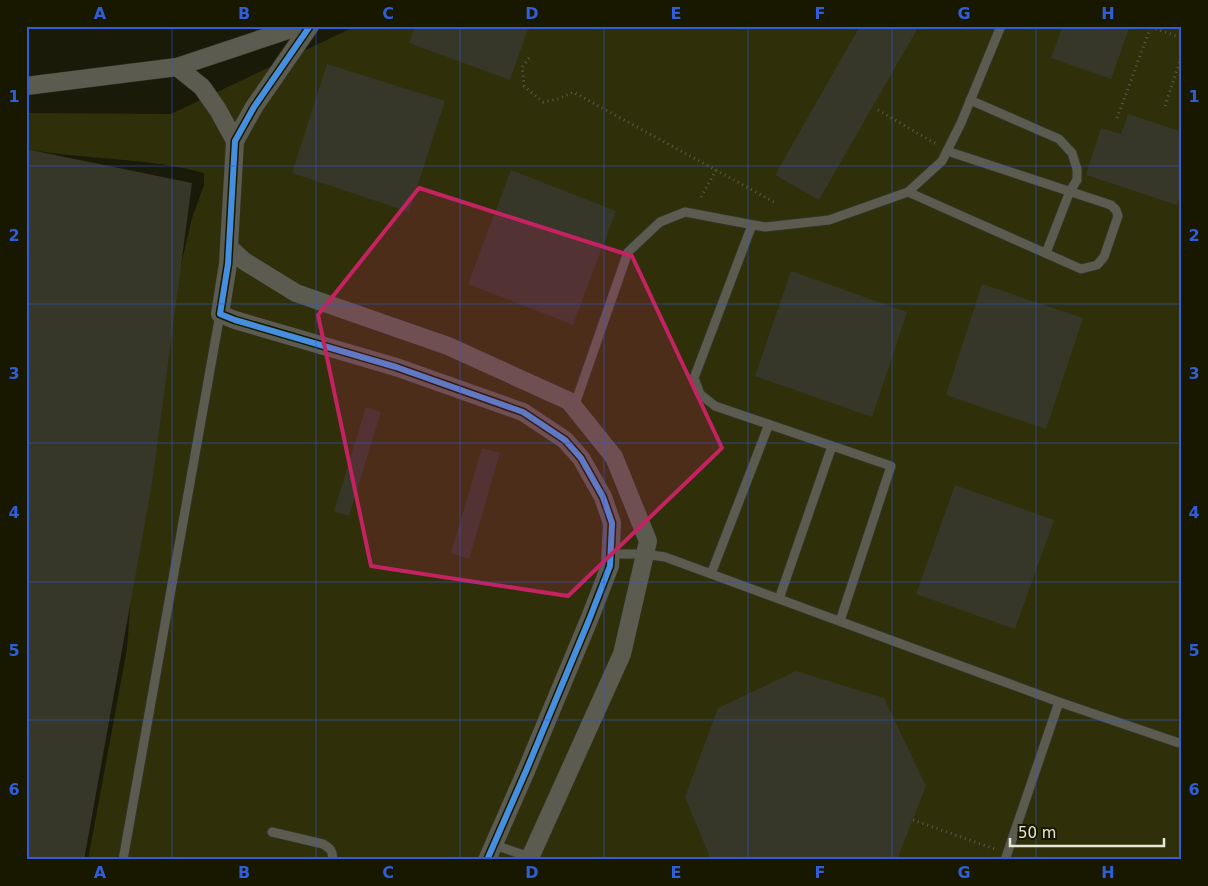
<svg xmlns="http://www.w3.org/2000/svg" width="1208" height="886" viewBox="0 0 1208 886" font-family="'DejaVu Sans',sans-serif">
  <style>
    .green { fill: #2f3009 }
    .building { fill: #363629 }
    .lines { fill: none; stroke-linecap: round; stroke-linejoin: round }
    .service-casing { stroke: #323327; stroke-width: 11 }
    .minor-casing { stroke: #323327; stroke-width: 19 }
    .path { stroke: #5a5a4e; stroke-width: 3; stroke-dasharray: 1 4; stroke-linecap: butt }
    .service { stroke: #5b5b4f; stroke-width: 9 }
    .minor { stroke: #5b5b4f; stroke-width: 18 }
    .cycleway-casing { stroke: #181800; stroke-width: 9 }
    .cycleway { stroke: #468fdf; stroke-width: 6 }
    .marked { fill: #c42261; fill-opacity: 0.2; stroke: #c42261; stroke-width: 4; stroke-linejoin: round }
    .grid { fill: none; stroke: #315dd8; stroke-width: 1; stroke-opacity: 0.55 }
    .neatline { fill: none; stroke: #315dd8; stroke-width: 2 }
    .grid-label { font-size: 16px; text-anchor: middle; font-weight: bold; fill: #315dd8 }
  </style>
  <rect width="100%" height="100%" fill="#1a1a09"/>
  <path class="green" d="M356 26H1182V860H88L127 649 140 477 177 282 192 218 204 185V173C146 157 85 160 26 149V113L171 114Z"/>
  <path class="building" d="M415 26H529L510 80 409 43Z
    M860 26H919L819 200 775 175Z
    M1063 26H1130L1111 79 1051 58Z
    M327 64 445 101 409 212 292 173Z
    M1128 114 1182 132V192L1177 205 1086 175 1101 128 1121 134Z
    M26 149 192 183 152 484 84 860H26Z
    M511 170 616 211 573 325 468 284Z
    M791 271 907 312 872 417 755 376Z
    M982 284 1083 318 1046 429 946 395Z
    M366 407 381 412 349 516 334 511Z
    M482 448 500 453 469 559 451 553Z
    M955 485 1054 520 1015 629 916 594Z
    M796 671 884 698 926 786 897 860H711L685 797 718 708Z"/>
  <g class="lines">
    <g class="service-casing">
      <path id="service" d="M970 100 1059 139 1072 153 1077 169V180L1070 191 1046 253
        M908 192 1081 269 1097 265 1104 257 1118 216 1116 210 1111 205 947 151
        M752 225 694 378 700 394 715 406 891 466 840 621
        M574 407 628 252 660 222 685 212 765 227 829 220 908 192 942 161 961 123 1001 26
        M610 554H645L665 557 1059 702 1182 744
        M711 574 769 424
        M779 599 832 446
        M272 832 323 844C330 848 334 852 332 860
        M494 845 533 858
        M123 860 220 314
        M1005 860 1059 702"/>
    </g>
    <g class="minor-casing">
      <path id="minor" d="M310 26 254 107 235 141 228 264 220 314 235 320 396 367 523 412 565 440 581 458 603 497 612 523 610 566 589 620 526 771 487 860
        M177 67 202 87 218 110 235 141
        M26 86 177 67 300 26
        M229 247 244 261 296 293 448 346 569 401 614 457 648 541 622 654 529 860"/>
    </g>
    <path class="path" d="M1151 27 1182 38
      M529 58 522 67 524 86 543 102 558 99 573 92 776 203
      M1165 106 1182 55
      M878 110 936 144
      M1117 118 1151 26
      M701 197 716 170
      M913 820 995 849"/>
    <use href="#service" class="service"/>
    <use href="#minor" class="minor"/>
    <g class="cycleway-casing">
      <path id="cycleway" d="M310 26 254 107 235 141 228 264 220 314 235 320 396 367 523 412 565 440 581 458 603 497 612 523 610 566 589 620 526 771 487 860"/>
    </g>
    <use href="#cycleway" class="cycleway"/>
  </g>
  <path class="marked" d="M419 188 632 256 722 448 568 596 371 566 318 315Z"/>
  <path class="grid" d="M172 26V860M316 26V860M460 26V860M604 26V860M748 26V860M892 26V860M1036 26V860M26 166H1182M26 304H1182M26 443H1182M26 582H1182M26 720H1182"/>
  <rect width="1208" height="886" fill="none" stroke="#181800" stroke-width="55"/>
  <path d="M1010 838v8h154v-8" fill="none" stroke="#e6e8d5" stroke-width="2.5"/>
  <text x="1018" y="838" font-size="15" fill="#e6e8d5" stroke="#181800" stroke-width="4" paint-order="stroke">50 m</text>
  <rect x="28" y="28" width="1152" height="830" class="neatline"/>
  <g class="grid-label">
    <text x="100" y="19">A</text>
    <text x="244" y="19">B</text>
    <text x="388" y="19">C</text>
    <text x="532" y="19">D</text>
    <text x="676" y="19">E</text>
    <text x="820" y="19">F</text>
    <text x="964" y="19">G</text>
    <text x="1108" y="19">H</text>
    <text x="14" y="102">1</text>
    <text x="1194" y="102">1</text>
    <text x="14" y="241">2</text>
    <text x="1194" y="241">2</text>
    <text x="14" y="379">3</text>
    <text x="1194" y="379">3</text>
    <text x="14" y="518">4</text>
    <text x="1194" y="518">4</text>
    <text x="14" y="656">5</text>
    <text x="1194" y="656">5</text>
    <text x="14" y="795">6</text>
    <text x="1194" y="795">6</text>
    <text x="100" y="878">A</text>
    <text x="244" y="878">B</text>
    <text x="388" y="878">C</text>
    <text x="532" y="878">D</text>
    <text x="676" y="878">E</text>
    <text x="820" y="878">F</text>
    <text x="964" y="878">G</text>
    <text x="1108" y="878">H</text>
  </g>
</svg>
